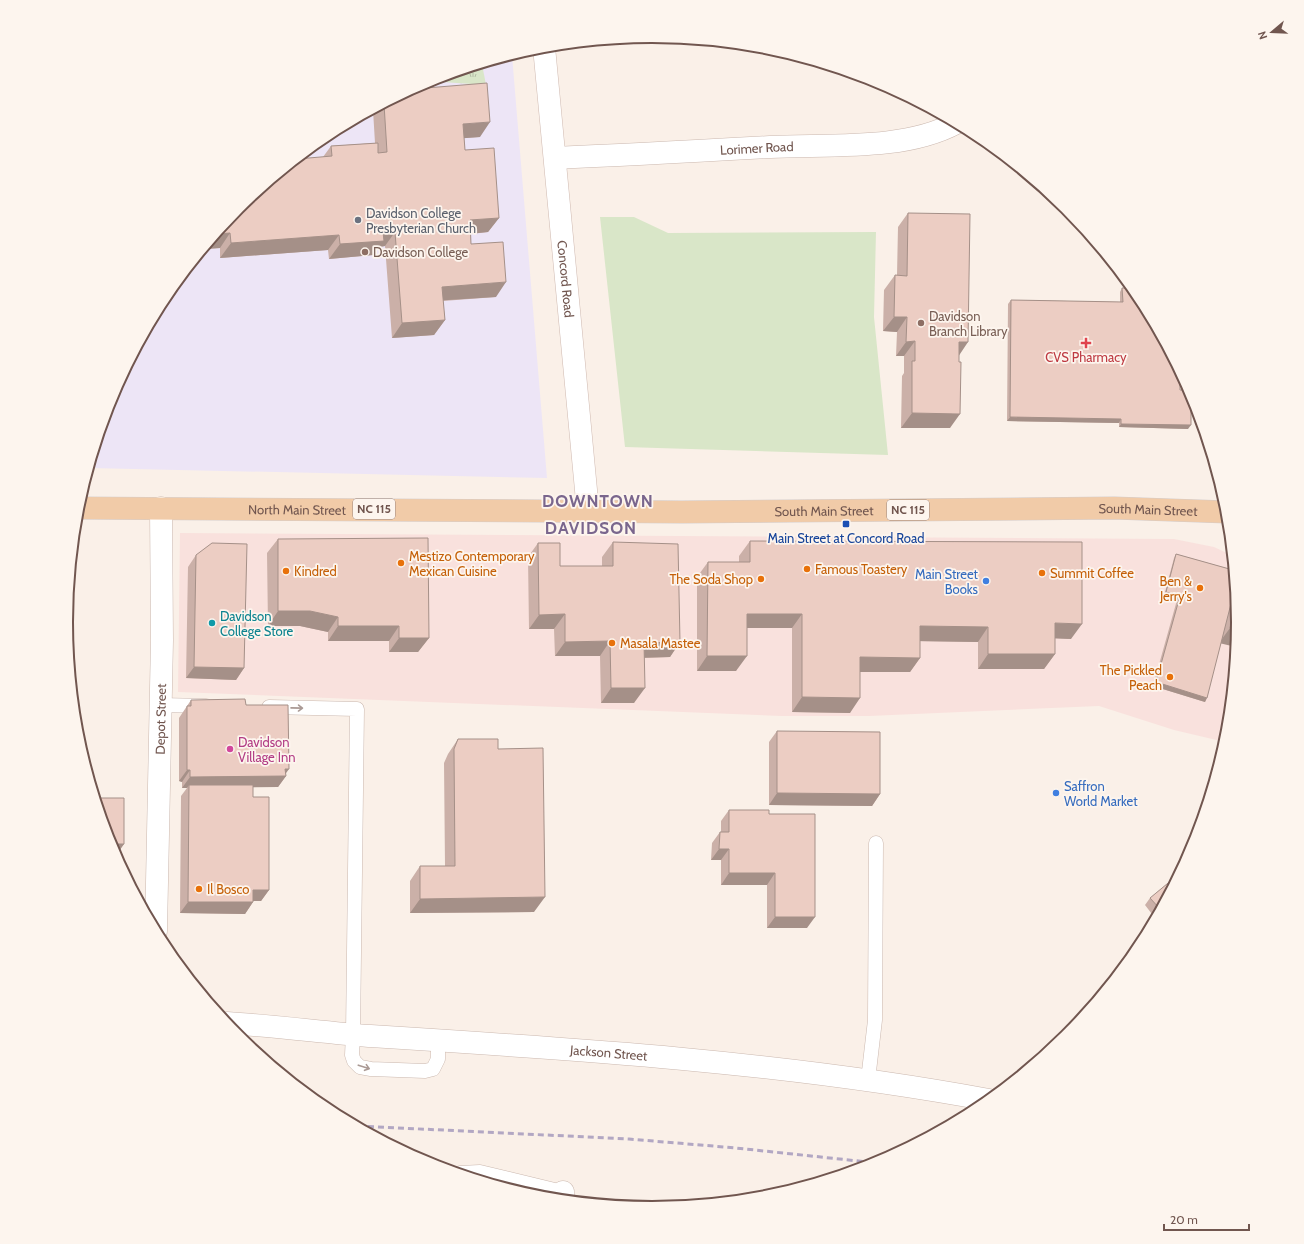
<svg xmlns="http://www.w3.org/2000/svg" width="1304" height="1244" viewBox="0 0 1304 1244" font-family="Cabin,sans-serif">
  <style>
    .commercial { fill: #f9e1dd }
    .education { fill: #ede5f6 }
    .grass { fill: #d9e6c8 }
    .park { fill: url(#park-tufts) }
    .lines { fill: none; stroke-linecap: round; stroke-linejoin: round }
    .lane-casing { stroke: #cbb8af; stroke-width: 15 }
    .street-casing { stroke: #cbb8af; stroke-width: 23 }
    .secondary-casing { stroke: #cfb9b0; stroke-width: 23 }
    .primary-casing { stroke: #d4ccca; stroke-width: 23 }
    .lane { stroke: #fff; stroke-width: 14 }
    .street { stroke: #fff; stroke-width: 22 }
    .secondary { stroke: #fff; stroke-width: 22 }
    .primary { stroke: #f1cba8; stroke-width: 22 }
    .rail { stroke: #b2a7c3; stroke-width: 3; stroke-dasharray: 6 4; stroke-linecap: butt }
    .wall { fill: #cbb0a8 }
    .shaded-wall { fill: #a59088 }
    .building { fill: #eccdc3; stroke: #a59088 }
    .oneway { stroke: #aa9a95 }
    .worship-dot { fill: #6b7280; stroke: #fdf5ee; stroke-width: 1.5 }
    .education-dot { fill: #8d6e63; stroke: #fdf5ee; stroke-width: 1.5 }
    .health-dot { fill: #e0444e; stroke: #fdf5ee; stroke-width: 1.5 }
    .transit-dot { fill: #1a4fb4; stroke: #fdf5ee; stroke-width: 1.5 }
    .food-dot { fill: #e8710a; stroke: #fdf5ee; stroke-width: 1.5 }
    .shop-dot { fill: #3f7fe0; stroke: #fdf5ee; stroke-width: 1.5 }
    .culture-dot { fill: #0f9aa8; stroke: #fdf5ee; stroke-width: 1.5 }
    .hotel-dot { fill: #d1479c; stroke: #fdf5ee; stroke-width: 1.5 }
    .labels { text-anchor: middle; stroke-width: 3.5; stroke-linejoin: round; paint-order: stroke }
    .shield { fill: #fdf5ee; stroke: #9b867f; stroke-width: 1 }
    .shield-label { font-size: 12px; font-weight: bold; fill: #71564f }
    .street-label { font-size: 13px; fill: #71564f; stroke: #fdf5ee }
    .worship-label { font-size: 13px; fill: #5b616d; stroke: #fdf5ee; text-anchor: start }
    .education-label { font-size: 13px; fill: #785e54; stroke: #fdf5ee; text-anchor: start }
    .health-label { font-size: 13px; fill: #be3a42; stroke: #fdf5ee }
    .transit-label { font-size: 13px; fill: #164399; stroke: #fdf5ee }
    .food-label { font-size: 13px; fill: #c56008; stroke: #fdf5ee; text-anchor: start }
    .shop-label { font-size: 13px; fill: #366cbe; stroke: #fdf5ee; text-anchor: end }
    .culture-label { font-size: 13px; fill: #0d838f; stroke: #fdf5ee; text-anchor: start }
    .hotel-label { font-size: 13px; fill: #b23c85; stroke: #fdf5ee; text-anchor: start }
    .district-label { font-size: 17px; font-weight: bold; letter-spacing: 1px; fill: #7a668d; stroke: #fdf5ee }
    .rim { fill: none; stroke: #71564f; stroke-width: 2 }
  </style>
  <defs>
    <pattern id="park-tufts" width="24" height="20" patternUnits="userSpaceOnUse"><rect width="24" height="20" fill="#d9e6c8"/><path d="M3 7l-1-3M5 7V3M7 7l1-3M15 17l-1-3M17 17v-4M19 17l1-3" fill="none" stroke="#b4bda5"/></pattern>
  </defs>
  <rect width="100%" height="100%" fill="#faf0e8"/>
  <path class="commercial" d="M180 533 1174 539 1214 547 1231 555 1238 622 1227 737 1225 742 1174 730 1099 706 869 716H782L178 692Z"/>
  <path class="education" d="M512 55 547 478 89 468 111 398 165 296 238 207 327 135 428 81Z"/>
  <path class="grass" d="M600 217H634L668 233 876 232 874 317 888 455 625 447Z"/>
  <path class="park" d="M482 64 486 85 428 81Z"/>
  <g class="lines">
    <g class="lane-casing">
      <path id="lane" d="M160 705 206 706
        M269 707 357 709 353 1034 352 1055 354 1061 360 1067 371 1069 425 1071 433 1069 438 1059V1040
        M868 1080 875 1020 876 843
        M460 1173 480 1172 563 1192"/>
    </g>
    <g class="street-casing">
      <g id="street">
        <path id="s1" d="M555 158C627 155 699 151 770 147 828 144 904 151 956 123"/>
        <path id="s2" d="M156 931 162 640 161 508"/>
        <path id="s3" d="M227 1023C274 1026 321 1032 369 1036 576 1049 784 1062 989 1100"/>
        <path d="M563 1199V1192"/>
      </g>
    </g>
    <g class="secondary-casing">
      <g id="secondary">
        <path id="s4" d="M544 47 588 511"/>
      </g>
    </g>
    <g class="primary-casing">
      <g id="primary">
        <path id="s5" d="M77 508 682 512 1114 508 1227 512"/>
      </g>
    </g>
    <use href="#lane" class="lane"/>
    <use href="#street" class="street"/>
    <use href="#secondary" class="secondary"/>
    <use href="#primary" class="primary"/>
    <path class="rail" d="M358 1126 629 1139 736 1148 877 1163"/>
  </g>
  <path class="wall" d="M425 82 426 88 480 137 464 138 465 150 499 218 488 232 471 234V244L496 297 443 301 445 320 434 335 392 338 385 246 379 247 373 255 329 259 328 250 220 258V248L205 249V248L238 207 323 157 331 146 375 143 373 110Z
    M908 213 959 356 950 428H901L902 376 904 373V356H896L897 332 883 331 884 290 895 275H897L898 227Z
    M1122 288 1180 390 1188 429 1119 427V423L1007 421 1008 304 1011 300 1120 302V292Z
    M278 539 429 638 418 652H389V641H328V632L300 626H268L267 553Z
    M750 541 1071 639 1055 638V654L1044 669H978V642L920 641V658L910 672H860L850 713 792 712V628H747L736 671H697V577L708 562H739V556Z
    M613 542 680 642 670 657 644 658 634 703H601L600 656H555L554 629H529L528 557 538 543 560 566H602V557Z
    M1176 554 1233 570 1238 622 1221 643 1205 702 1153 686 1177 600 1164 596 1174 558Z
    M196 555 244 668 236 680 186 678 188 567Z
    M191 700 246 705 286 774V776L278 787H253V797L269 890 261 901H253V902L245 914 180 913 181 796 187 788H182V782L179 781V718Z
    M777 731 880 794 872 806 769 805V742Z
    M458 739 498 749 534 912 410 913V881L420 866H445L444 763 448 754Z
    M99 798 124 844 119 851 111 846 97 801Z
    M729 810 769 814 807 928H767V885H721V860H711L712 843 720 832H721V821Z
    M1179 874 1155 918 1145 905 1150 898Z"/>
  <path class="shaded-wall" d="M490 122 480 137 453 139 463 124Z
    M499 218 488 232 459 235 470 220Z
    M383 232H395L385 246 379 247 373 255 329 259 340 244Z
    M230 233 220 248 205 249 216 234Z
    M339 235 328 250 220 258 231 243Z
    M506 282 496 297 432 301 442 287Z
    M894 317H907L897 332 883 331Z
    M445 320 434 335 392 338 402 323Z
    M915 341 904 356H896L906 342Z
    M959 342H968L958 357Z
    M912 413 960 414 950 428H901Z
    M1010 417 1121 419 1119 423 1007 421Z
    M1121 424 1191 425 1188 429 1119 427Z
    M1166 592 1180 596 1177 600 1164 596Z
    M278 611H310L338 617 328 632 300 626H268Z
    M565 614 554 629H529L539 615Z
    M747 614H802L792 628H737Z
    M1055 623 1082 624 1071 639 1044 638Z
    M338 626H399L389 641H328Z
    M920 626 988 627 978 642 910 641Z
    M1230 628 1237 630 1236 647 1219 643Z
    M399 638H429L418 652H389Z
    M610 641 600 656H555L565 642Z
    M680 642 670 657 633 658 644 643Z
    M988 654H1055L1044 669H978Z
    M707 656H747L736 671H697Z
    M860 657 920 658 910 672H850Z
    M194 667 244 668 236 680 186 678Z
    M1156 682 1207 698 1205 702 1153 686Z
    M611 688H645L634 703H601Z
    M802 697 860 698 850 713 792 712Z
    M285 769H289L284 776H286L278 787 189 788V785L187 788H182L190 777Z
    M187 770H190L182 782 179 781Z
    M777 793 880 794 872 806 769 805Z
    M110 844H124L119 851 113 852Z
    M719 849H729L721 860H711Z
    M729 873H775L767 885H721Z
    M253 890H269L261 901H245Z
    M545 897 534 912 410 913 420 899Z
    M188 902H253L245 914 180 913Z
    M775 917H815L807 928H767Z"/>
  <path class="building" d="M425 82 426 88 487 83 490 122 463 124 465 150 494 148 499 218 470 220 471 244 503 242 506 282 442 287 445 320 402 323 395 232H383L384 241 340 244 339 235 231 243 230 233 216 234 238 207 297 159 332 156 331 146 378 143V153L387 152 384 104Z
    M908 213 970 214 968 342H959V362H961L960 414 912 413V361H915V341L906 342 907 317H894L895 275 907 276Z
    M1122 288H1132L1139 297 1180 373V390H1189L1191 393V425L1121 424V419L1010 417 1011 300 1123 302Z
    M428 538 429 638H399V626H338V617L310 611H278V539Z
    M750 541 1082 542V624L1055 623V654H988V627L920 626V658L860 657V698L802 697V614H747V656H707L708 562H750Z
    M613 542 678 544 680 642 644 643 645 688H611L610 641 565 642V614L539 615 538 543H560V566H613Z
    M212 543 247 544 244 668 194 667 196 555Z
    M1176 554 1233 570 1235 588 1207 698 1156 682 1180 596 1166 592Z
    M69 593 70 661 66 622Z
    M1236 602 1238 622 1237 630 1230 628Z
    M245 699 246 705H288L289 769H285L286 776 190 777V770H187V706H191V700Z
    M777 731 880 732V794L777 793Z
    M458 739H498V749L543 748 545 897 420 899V866H455L454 749Z
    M189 785H253V797H269V890H253V902H188Z
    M99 798H124V844H110L99 808Z
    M729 810H769V814H815V917H775V873H729V849H719L720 832H729Z
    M1179 874 1160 909 1150 898Z"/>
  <defs><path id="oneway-shaft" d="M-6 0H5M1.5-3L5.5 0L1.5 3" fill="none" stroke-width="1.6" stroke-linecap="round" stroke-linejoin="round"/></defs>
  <g class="oneway">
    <use href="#oneway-shaft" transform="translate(297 708) rotate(1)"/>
    <use href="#oneway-shaft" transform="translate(364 1067) rotate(18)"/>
  </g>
  <circle class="worship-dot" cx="358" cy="220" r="4"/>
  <g class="education-dot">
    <circle cx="365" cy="252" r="4"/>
    <circle cx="921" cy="323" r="4"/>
  </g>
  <path class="health-dot" d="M1084 337h4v4h4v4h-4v4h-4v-4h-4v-4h4z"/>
  <rect class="transit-dot" x="842" y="520" width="8" height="8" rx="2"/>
  <g class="food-dot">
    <circle cx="401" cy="563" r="4"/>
    <circle cx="807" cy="569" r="4"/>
    <circle cx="286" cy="571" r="4"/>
    <circle cx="1042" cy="573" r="4"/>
    <circle cx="761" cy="579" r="4"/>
    <circle cx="1200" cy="588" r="4"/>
    <circle cx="612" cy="643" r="4"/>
    <circle cx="1170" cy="677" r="4"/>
    <circle cx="199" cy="889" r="4"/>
  </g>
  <g class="shop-dot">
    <circle cx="986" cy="581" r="4"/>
    <circle cx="1056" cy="793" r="4"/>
  </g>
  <circle class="culture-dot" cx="212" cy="623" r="4"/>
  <circle class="hotel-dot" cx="230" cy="749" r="4"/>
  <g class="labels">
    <g class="shield">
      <rect x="353" y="499" width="42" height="20" rx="3"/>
      <rect x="887" y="500" width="42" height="20" rx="3"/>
    </g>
    <g class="shield-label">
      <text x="374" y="513">NC 115</text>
      <text x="908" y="514">NC 115</text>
    </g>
    <g class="street-label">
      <text dy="5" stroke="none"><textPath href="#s1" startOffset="202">Lorimer Road</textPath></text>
      <text dy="5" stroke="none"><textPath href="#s4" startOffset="233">Concord Road</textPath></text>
      <text dy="5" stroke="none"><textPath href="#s5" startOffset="220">North Main Street</textPath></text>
      <text dy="5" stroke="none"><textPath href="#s5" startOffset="1071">South Main Street</textPath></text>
      <text dy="5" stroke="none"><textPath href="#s5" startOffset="747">South Main Street</textPath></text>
      <text dy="5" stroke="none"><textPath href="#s2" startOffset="212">Depot Street</textPath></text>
      <text dy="5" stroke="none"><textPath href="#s3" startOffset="383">Jackson Street</textPath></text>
    </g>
    <g class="worship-label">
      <text x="366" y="218">Davidson College<tspan x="366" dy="15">Presbyterian Church</tspan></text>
    </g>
    <g class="education-label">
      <text x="373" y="257">Davidson College</text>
      <text x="929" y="321">Davidson<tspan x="929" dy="15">Branch Library</tspan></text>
    </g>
    <g class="health-label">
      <text x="1086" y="362">CVS Pharmacy</text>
    </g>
    <g class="transit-label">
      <text x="846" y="543">Main Street at Concord Road</text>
    </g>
    <g class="food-label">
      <text x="409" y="561">Mestizo Contemporary<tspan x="409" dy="15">Mexican Cuisine</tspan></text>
      <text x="815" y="574">Famous Toastery</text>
      <text x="294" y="576">Kindred</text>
      <text x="1050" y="578">Summit Coffee</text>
      <text x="753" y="584" text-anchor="end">The Soda Shop</text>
      <text x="1192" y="586" text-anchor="end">Ben &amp;<tspan x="1192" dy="15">Jerry's</tspan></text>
      <text x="620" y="648">Masala Mastee</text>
      <text x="1162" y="675" text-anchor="end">The Pickled<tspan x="1162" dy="15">Peach</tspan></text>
      <text x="207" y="894">Il Bosco</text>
    </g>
    <g class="shop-label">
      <text x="978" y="579">Main Street<tspan x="978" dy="15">Books</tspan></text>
      <text x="1064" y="791" text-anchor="start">Saffron<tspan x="1064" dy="15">World Market</tspan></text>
    </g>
    <g class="culture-label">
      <text x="220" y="621">Davidson<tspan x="220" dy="15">College Store</tspan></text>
    </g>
    <g class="hotel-label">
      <text x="238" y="747">Davidson<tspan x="238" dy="15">Village Inn</tspan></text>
    </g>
    <g class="district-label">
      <text x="598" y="507">DOWNTOWN</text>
      <text x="591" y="534">DAVIDSON</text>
    </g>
  </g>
  <path d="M0 0H1304V1244H0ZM73 622a579 579 0 1 1 1158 0a579 579 0 1 1-1158 0Z" fill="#fdf5ee" fill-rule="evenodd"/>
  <path class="rim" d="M73 622a579 579 0 1 1 1158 0a579 579 0 1 1-1158 0Z"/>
  <g transform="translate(1272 32) rotate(251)" stroke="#fdf5ee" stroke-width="3" paint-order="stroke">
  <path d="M0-3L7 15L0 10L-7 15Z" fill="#71564f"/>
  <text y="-6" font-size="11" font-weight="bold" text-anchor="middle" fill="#71564f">N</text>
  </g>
  <path d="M1164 1224v6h85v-6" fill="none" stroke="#71564f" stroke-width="2"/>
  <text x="1170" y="1224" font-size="12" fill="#71564f" stroke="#fdf5ee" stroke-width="3" paint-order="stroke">20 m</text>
</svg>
